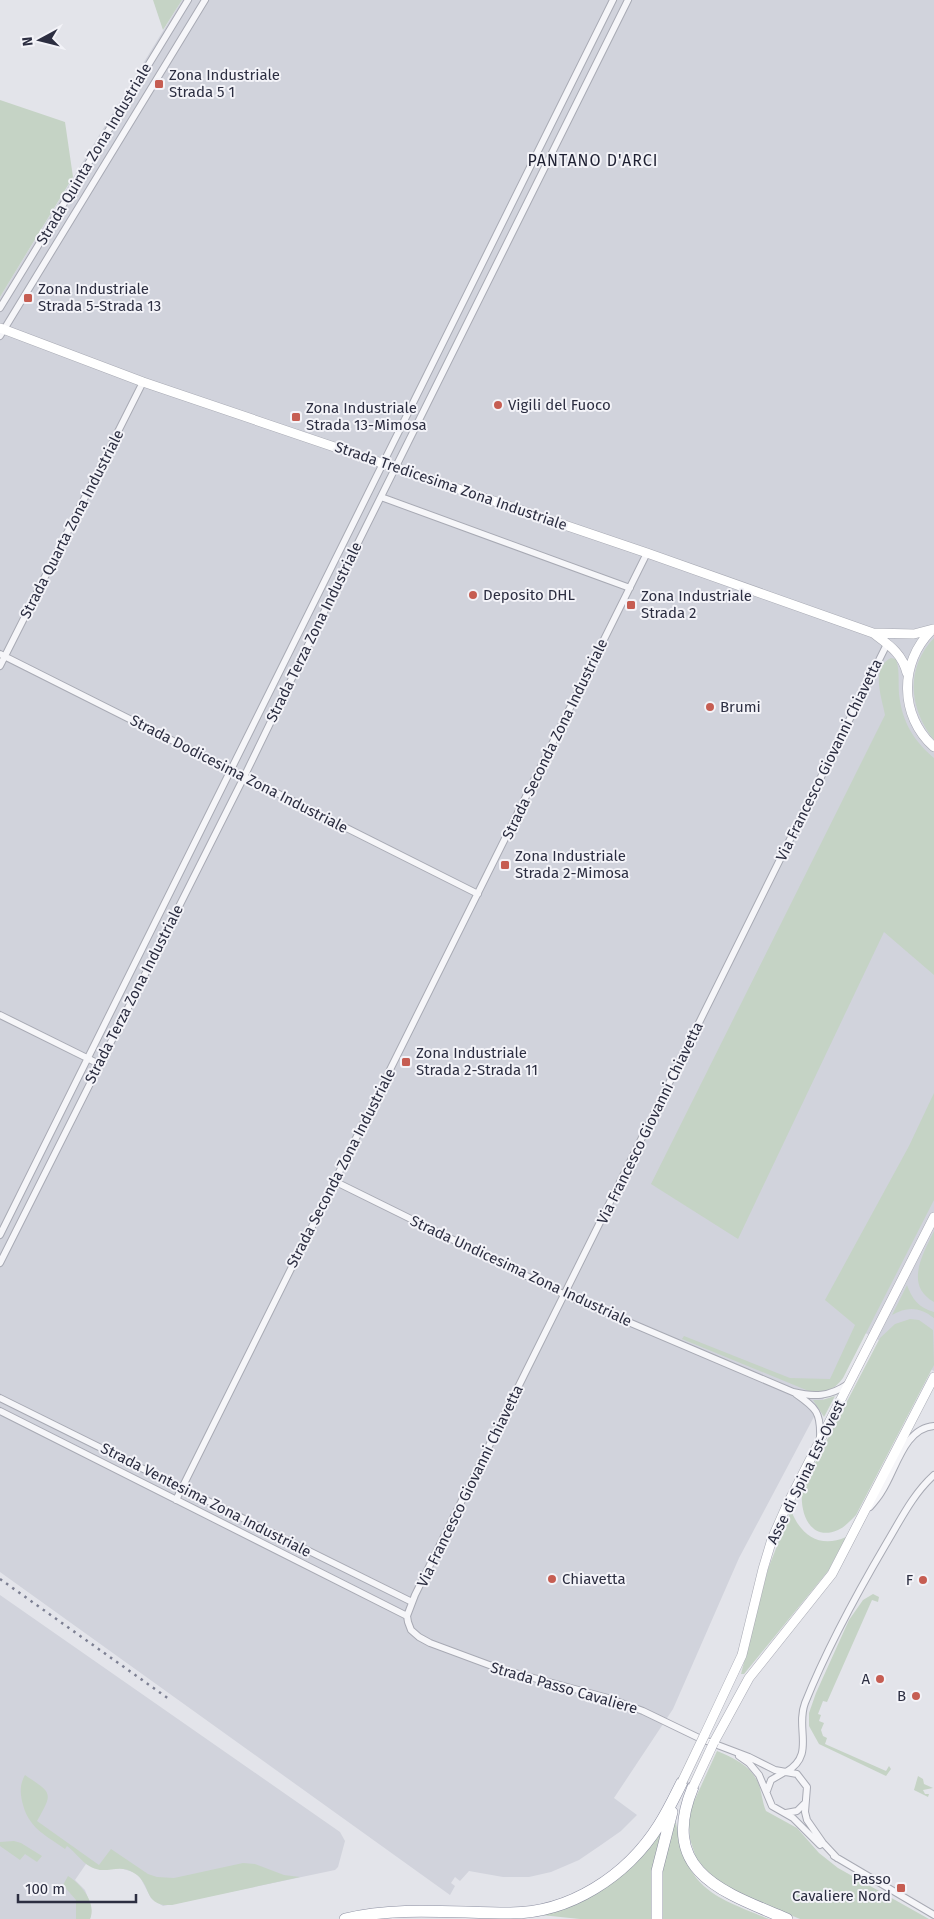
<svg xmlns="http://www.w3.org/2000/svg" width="934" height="1919" viewBox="0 0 934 1919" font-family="'Fira Sans',sans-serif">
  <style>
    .built { fill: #d1d3dc }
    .green { fill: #c5d3c5 }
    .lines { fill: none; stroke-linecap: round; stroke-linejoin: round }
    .street-casing { stroke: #a8aab4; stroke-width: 8 }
    .secondary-casing { stroke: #a8aab4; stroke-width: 10 }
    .highway-casing { stroke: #8b8ea0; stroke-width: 12 }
    .street { stroke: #f6f6f9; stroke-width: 6 }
    .secondary { stroke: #fff; stroke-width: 9 }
    .highway { stroke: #fff; stroke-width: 11 }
    .rail { stroke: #7d8093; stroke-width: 2.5; stroke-dasharray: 2.5 5; stroke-linecap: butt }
    .secondary-bridge-casing { stroke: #a8aab4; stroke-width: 10; stroke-linecap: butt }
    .secondary-bridge { stroke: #fff; stroke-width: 9 }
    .poi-dot { fill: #c65d52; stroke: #f3f3f8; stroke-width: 2 }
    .labels { text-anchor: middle; stroke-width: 4; stroke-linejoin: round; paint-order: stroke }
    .poi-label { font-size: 15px; fill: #2c2e41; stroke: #f3f3f8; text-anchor: start }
    .street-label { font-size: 15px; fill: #2c2e41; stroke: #f3f3f8 }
    .neighbourhood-label { font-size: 16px; letter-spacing: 1px; fill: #1e2032; stroke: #f3f3f8 }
  </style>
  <rect width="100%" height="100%" fill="#e3e4ea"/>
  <path class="built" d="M182 0H934V1371L860 1330 739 1558 673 1709 614 1798 637 1815 621 1831 601 1845 579 1860 551 1872 529 1877H503L469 1871 460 1881 455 1877 451 1883 455 1886 450 1895 0 1572V297Z
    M0 1595 340 1832 345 1841 338 1867 335 1870 163 1906 151 1898 140 1877 133 1872 120 1868 101 1870 86 1864 75 1880 85 1890 88 1898 91 1916 90 1919H0Z"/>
  <path class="green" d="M153 0H182L163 30Z
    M0 100 65 122 73 177 0 297Z
    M934 638V740C909 709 905 668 934 638Z
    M891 658 896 659C900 671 898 682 899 694 902 722 914 741 934 758V975L884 932 738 1239 651 1184 885 715C882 698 870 668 891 658Z
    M934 1093V1200L843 1378C834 1390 826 1393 811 1392L682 1339 684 1336 790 1378 830 1379 855 1325 825 1300 909 1146Z
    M934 1231V1302C904 1285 923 1254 934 1231Z
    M907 1285C912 1299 919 1308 934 1312V1318C920 1307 907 1306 892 1315Z
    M910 1319 919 1320 933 1330 934 1365 856 1515C851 1520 845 1527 838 1530 808 1543 798 1508 803 1486L880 1338 895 1324Z
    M835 1396 824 1417 813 1400H822Z
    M791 1510C800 1535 820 1549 846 1537L828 1571 744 1674H741L768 1569Z
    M873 1594 879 1597 878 1602 872 1600 827 1702 823 1701 818 1714 821 1715 819 1721 824 1723 821 1730 823 1736 827 1738 825 1744 886 1771 889 1766 891 1769 886 1776 819 1744 809 1726V1713L816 1693 849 1620 863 1600Z
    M717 1751C736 1759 754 1767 760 1788 762 1796 763 1804 766 1811L797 1828 819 1853 838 1868 929 1919H800L730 1890 714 1880 696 1858 690 1839 689 1821 691 1808Z
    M25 1775C53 1794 53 1792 37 1821L99 1865 111 1849 148 1874 157 1877 174 1878 243 1863 255 1864 284 1875 300 1877 172 1905C142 1907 153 1884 134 1873 122 1865 112 1871 100 1870 84 1867 79 1855 67 1846L65 1849C44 1834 28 1828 22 1801 20 1791 20 1784 25 1775Z
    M918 1776 923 1779 924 1784 933 1788 923 1790 925 1794H929L928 1797 914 1790Z
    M672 1822 676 1823C687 1889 712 1896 769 1919H660L659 1892Z
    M663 1826 654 1919H580L541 1915V1913L585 1897Z
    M14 1841 21 1843 42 1856 37 1862 25 1854 20 1860 0 1846V1842Z
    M68 1876C81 1884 97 1903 90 1919H76V1900L63 1885Z"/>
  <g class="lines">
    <g class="street-casing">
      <path id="street" d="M0 308 188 0
        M0 336 205 0
        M381 497 630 588
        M0 654 478 894
        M0 666 143 382
        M0 1015 99 1064
        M334 1181 565 1295 793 1392C814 1397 829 1397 848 1384
        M0 1235 613 0
        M0 1263 244 777 342 575 628 0
        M796 1394C816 1408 821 1412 820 1438
        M0 1398 412 1602
        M0 1411 407 1616
        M176 1500 647 553
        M870 1507C874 1502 879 1497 882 1491 896 1470 904 1428 934 1426
        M739 1756 749 1763 759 1775 772 1806 793 1818 820 1845
        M786 1772C816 1755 795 1729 805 1703 827 1648 856 1595 886 1544 901 1519 913 1494 934 1475
        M767 1791 771 1780 783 1773
        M786 1813 797 1811 805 1803
        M834 1856 934 1915
        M837 1858 823 1843 807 1820 805 1812 807 1787 797 1774 775 1770 749 1757 699 1738 643 1711 608 1698 500 1669 430 1643 419 1637 411 1630 408 1622 407 1616 415 1595 887 644"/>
    </g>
    <g class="secondary-casing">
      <path id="secondary" d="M0 328 143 382 647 553 873 633 914 634 933 629
        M932 630C899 662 899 716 934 747
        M873 633C889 645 902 653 907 673
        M704 1736 742 1655 763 1569 772 1539 787 1505 934 1217
        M714 1742 749 1678 832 1574 934 1377"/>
    </g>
    <g class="highway-casing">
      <path id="highway" d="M693 1787C658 1872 723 1892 787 1919
        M345 1919C398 1906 454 1913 508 1913 569 1914 627 1876 659 1825 668 1811 675 1796 682 1782
        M657 1919V1871L672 1812"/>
    </g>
    <use href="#street" class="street"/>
    <use href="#secondary" class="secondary"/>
    <use href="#highway" class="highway"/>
    <path class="rail" d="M0 1579 169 1699"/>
    <g class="secondary-bridge-casing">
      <path id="secondary-bridge" d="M682 1782 704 1736
        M693 1787 714 1742"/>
    </g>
    <use href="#secondary-bridge" class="secondary-bridge"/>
  </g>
  <g class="poi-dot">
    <rect x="154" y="79" width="10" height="10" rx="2.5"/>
    <rect x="23" y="293" width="10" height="10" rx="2.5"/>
    <circle cx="498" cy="405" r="5"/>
    <rect x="291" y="412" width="10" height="10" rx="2.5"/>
    <circle cx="473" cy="595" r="5"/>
    <rect x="626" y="600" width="10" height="10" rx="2.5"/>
    <circle cx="710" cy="707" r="5"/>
    <rect x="500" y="860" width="10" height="10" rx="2.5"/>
    <rect x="401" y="1057" width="10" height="10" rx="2.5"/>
    <circle cx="552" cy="1579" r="5"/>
    <circle cx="923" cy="1580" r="5"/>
    <circle cx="880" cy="1679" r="5"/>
    <circle cx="916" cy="1696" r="5"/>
    <rect x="896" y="1883" width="10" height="10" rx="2.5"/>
  </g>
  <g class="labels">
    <g class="poi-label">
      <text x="169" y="80">Zona Industriale<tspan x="169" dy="17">Strada 5 1</tspan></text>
      <text x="38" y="294">Zona Industriale<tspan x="38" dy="17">Strada 5-Strada 13</tspan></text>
      <text x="508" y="410">Vigili del Fuoco</text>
      <text x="306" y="413">Zona Industriale<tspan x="306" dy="17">Strada 13-Mimosa</tspan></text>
      <text x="483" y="600">Deposito DHL</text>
      <text x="641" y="601">Zona Industriale<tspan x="641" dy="17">Strada 2</tspan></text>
      <text x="720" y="712">Brumi</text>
      <text x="515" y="861">Zona Industriale<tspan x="515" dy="17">Strada 2-Mimosa</tspan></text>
      <text x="416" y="1058">Zona Industriale<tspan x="416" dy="17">Strada 2-Strada 11</tspan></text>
      <text x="562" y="1584">Chiavetta</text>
      <text x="913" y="1585" text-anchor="end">F</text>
      <text x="870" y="1684" text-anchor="end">A</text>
      <text x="906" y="1701" text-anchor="end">B</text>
      <text x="891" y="1884" text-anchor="end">Passo<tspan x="891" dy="17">Cavaliere Nord</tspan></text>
    </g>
    <g class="street-label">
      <text transform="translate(94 154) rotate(-59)" y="5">Strada Quinta Zona Industriale</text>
      <text transform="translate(451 486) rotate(19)" y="5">Strada Tredicesima Zona Industriale</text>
      <text transform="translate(72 524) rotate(-63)" y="5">Strada Quarta Zona Industriale</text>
      <text transform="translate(314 632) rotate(-64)" y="5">Strada Terza Zona Industriale</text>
      <text transform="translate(555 739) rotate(-64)" y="5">Strada Seconda Zona Industriale</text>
      <text transform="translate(829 760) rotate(-64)" y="5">Via Francesco Giovanni Chiavetta</text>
      <text transform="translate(239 774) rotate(27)" y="5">Strada Dodicesima Zona Industriale</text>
      <text transform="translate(134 994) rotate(-63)" y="5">Strada Terza Zona Industriale</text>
      <text transform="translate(650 1123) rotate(-64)" y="5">Via Francesco Giovanni Chiavetta</text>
      <text transform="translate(341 1168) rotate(-63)" y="5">Strada Seconda Zona Industriale</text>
      <text transform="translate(521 1271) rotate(25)" y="5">Strada Undicesima Zona Industriale</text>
      <text transform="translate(806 1472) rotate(-64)" y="5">Asse di Spina Est-Ovest</text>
      <text transform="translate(470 1486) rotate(-64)" y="5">Via Francesco Giovanni Chiavetta</text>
      <text transform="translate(206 1500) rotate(27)" y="5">Strada Ventesima Zona Industriale</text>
      <text transform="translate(564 1688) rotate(16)" y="5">Strada Passo Cavaliere</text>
    </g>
    <g class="neighbourhood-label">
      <text x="593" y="166">PANTANO D'ARCI</text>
    </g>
  </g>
  <g transform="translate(40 40) rotate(263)" stroke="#f3f3f8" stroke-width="4" paint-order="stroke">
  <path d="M0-4L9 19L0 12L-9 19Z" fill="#2c2e41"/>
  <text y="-8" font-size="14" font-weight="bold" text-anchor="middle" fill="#2c2e41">N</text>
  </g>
  <path d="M18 1894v8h118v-8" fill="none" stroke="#2c2e41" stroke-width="2.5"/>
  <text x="25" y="1894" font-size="15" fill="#2c2e41" stroke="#f3f3f8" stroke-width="4" paint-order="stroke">100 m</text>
</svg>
